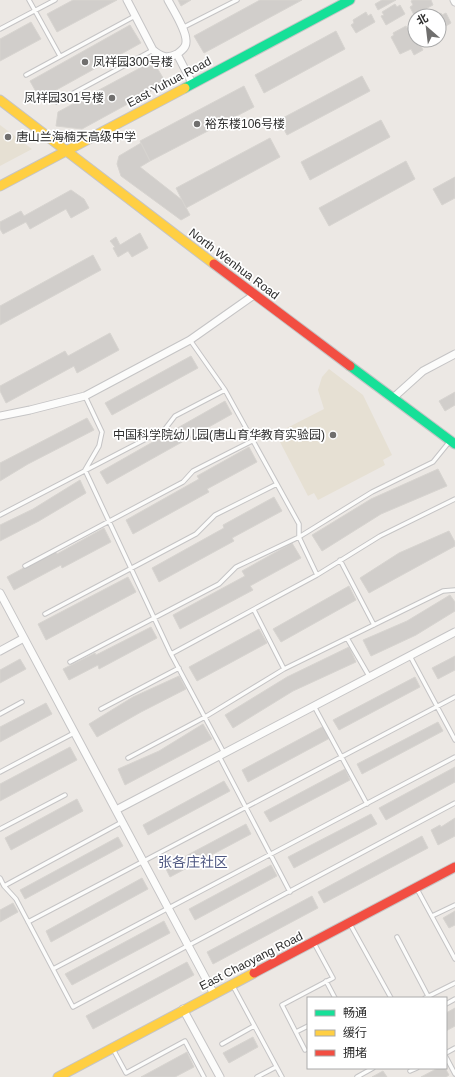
<svg xmlns="http://www.w3.org/2000/svg" width="455" height="1077" viewBox="0 0 455 1077" font-family="Helvetica,'Noto Sans SC',sans-serif">
  <style>
    .education { fill: #e6e0d3 }
    .building { fill: #d1cecb; stroke: #d7d4d0 }
    .lines { fill: none; stroke-linecap: round; stroke-linejoin: round }
    .lane-casing { stroke: #c5c4c5; stroke-width: 5.5 }
    .street-casing { stroke: #c5c4c5; stroke-width: 9 }
    .fast-casing { stroke: #c5c4c5; stroke-width: 11 }
    .slow-casing { stroke: #c5c4c5; stroke-width: 11 }
    .jam-casing { stroke: #c5c4c5; stroke-width: 11 }
    .lane { stroke: #fcfcfb; stroke-width: 3.5 }
    .street { stroke: #fcfcfb; stroke-width: 7 }
    .fast { stroke: #16e098; stroke-width: 9 }
    .slow { stroke: #ffcf43; stroke-width: 9 }
    .jam { stroke: #f24e42; stroke-width: 9 }
    .poi-dot { fill: #706f6e; stroke: #fff; stroke-width: 1.5 }
    .labels { text-anchor: middle; stroke-width: 3.5; stroke-linejoin: round; paint-order: stroke }
    .poi-label { font-size: 12px; fill: #2e2e2e; stroke: #fff; text-anchor: start }
    .street-label { font-size: 12px; fill: #2e2e2e; stroke: #fff }
    .quarter-label { font-size: 14px; fill: #4d5680; stroke: #fff }
  </style>
  <rect width="100%" height="100%" fill="#ece8e4"/>
  <path class="education" d="M0 125 32 149 0 166Z
    M329 369 363 395 392 455 383 460 385 465 318 500 314 493 308 496 280 442 285 439 281 431 324 409 318 390 322 377Z"/>
  <path class="building" d="M73 0H117L57 32 47 14Z
    M178 0H191L181 6Z
    M260 0H302L204 53 194 36Z
    M382 0H396L378 10 375 4Z
    M413 0H431L433 5 414 15 410 7 413 5 411 1Z
    M395 4 397 7 400 5 405 14 386 25 381 16 384 15 382 12Z
    M366 12 368 16 371 14 375 22 356 33 351 25 354 23 353 20Z
    M441 13 442 15 446 13 451 23 439 30V16H437Z
    M31 22 41 39 0 61V39Z
    M130 25 141 43 40 99 30 81Z
    M406 26 407 28 410 27 415 35V40H418L423 50 414 55 411 49 400 54 391 37 394 35 393 33Z
    M336 31 345 49 264 93 255 75Z
    M153 61 166 83 82 129 56 126 58 112Z
    M362 76 370 91 287 135 279 120Z
    M244 86 254 107 150 161 140 141Z
    M381 120 390 137 310 180 301 162Z
    M270 138 280 157 186 208 176 188Z
    M141 143 150 161 140 167 182 200 190 215 181 220 121 176 117 164 119 156Z
    M406 161 415 179 329 226 319 208Z
    M455 177V198L442 205 433 189Z
    M71 190 84 199 89 208 71 218 66 209 30 229 26 222 3 234 0 229V222L21 211 24 216Z
    M140 233 148 248 132 257 128 251 118 257 113 248 115 247 110 241 116 237 120 245Z
    M93 255 101 270 0 325V306Z
    M110 333 119 350 77 373 74 366 6 403 0 391V386L65 351 68 356Z
    M191 356 198 368 112 415 105 403Z
    M455 392V405L445 411 439 401Z
    M225 401 232 414 107 484 100 472Z
    M87 418 94 430 28 464 0 481V463Z
    M249 447 257 462 207 489 209 492 133 534 126 520 199 479 197 476Z
    M438 469 447 486 381 514 322 551 312 535 371 499Z
    M80 480 86 493 39 521 0 541V525L33 509Z
    M274 497 282 511 232 538 234 541 159 582 152 568 224 528 223 525Z
    M104 528 111 542 62 568 61 565 14 590 7 577 55 551 57 554Z
    M449 531 455 542V546L369 593 360 578 399 553Z
    M292 543 301 558 250 586 253 590 180 629 173 615 245 576 242 571Z
    M128 577 136 592 46 640 38 624Z
    M349 586 356 600 281 642 273 629Z
    M450 595 455 602V611L416 635 371 656 363 640 407 621Z
    M151 627 157 638 99 669 98 665 69 680 63 669 95 653 96 655Z
    M259 629 267 643 197 681 189 667Z
    M349 647 356 662 293 691 233 728 225 715 287 677Z
    M455 656V670L438 679 432 668Z
    M20 659 26 669 0 683V670Z
    M179 676 186 689 141 712 97 737 89 724 133 697Z
    M415 677 420 687 339 730 333 720Z
    M46 703 52 714 0 742V727Z
    M438 722 443 731 362 774 357 764Z
    M203 724 212 739 125 785 118 769 159 751Z
    M324 726 330 738 248 782 242 770Z
    M70 747 77 760 0 801V784Z
    M455 767V782L386 820 379 808Z
    M345 769 350 780 270 822 264 812Z
    M224 781 230 791 148 835 143 825Z
    M77 799 83 811 11 850 5 838Z
    M371 814 377 824 294 868 288 857Z
    M455 818V836L438 845 431 830 440 825 441 827Z
    M246 824 251 834 170 877 165 867Z
    M422 836 428 848 324 903 318 892Z
    M118 837 123 846 25 899 20 890Z
    M271 865 277 876 195 920 189 909Z
    M142 878 148 889 51 942 46 931Z
    M312 896 318 908 213 964 207 952Z
    M13 903 18 912 0 922V910Z
    M455 911V925L449 928 443 918Z
    M164 921 170 933 72 985 65 974Z
    M187 962 194 975 93 1029 86 1016Z
    M455 1008V1026L446 1031V1013Z
    M253 1037 258 1047 229 1063 223 1053Z
    M187 1052 194 1067 175 1077H141Z
    M438 1068H445L449 1075 446 1077H421Z
    M383 1071 387 1077H372Z"/>
  <g class="lines">
    <g class="lane-casing">
      <path id="lane" d="M29 0 60 56
        M182 28 237 0
        M0 29 55 0
        M26 75 135 16
        M57 102 153 50
        M190 340 225 390 299 524V537L317 575
        M85 396 102 432 99 446 85 470 171 654 224 753
        M0 515 165 429 175 416 225 390
        M340 560 374 625
        M25 566 183 482 193 471 254 440
        M254 610 284 669
        M45 614 196 534 215 515 277 484
        M347 638 369 676
        M171 654 317 575 380 536 455 499
        M410 656 455 740
        M70 662 219 584 236 567 299 537 372 492 433 462 450 441
        M314 706 367 804
        M101 709 179 668
        M0 714 22 702
        M219 756 290 892
        M128 758 205 717 284 669 443 591 455 590
        M0 772 74 733
        M0 829 65 795
        M0 878 4 886 122 822
        M4 886 16 899 73 1007 455 803
        M417 889 455 959
        M432 916 455 905
        M28 922 455 697
        M350 924 391 998
        M397 937 428 996
        M53 969 455 757
        M326 981 335 998
        M233 986 282 1077
        M425 998 455 983
        M446 1004 455 999
        M296 1032 308 1026
        M222 1044 254 1026
        M113 1049 126 1073 185 1041 204 1077
        M305 1050 282 1005 333 978 314 943
        M446 1053 455 1048
        M446 1057 455 1074
        M410 1071 417 1068
        M257 1077 276 1067
        M357 1077 373 1068"/>
    </g>
    <g class="street-casing">
      <path id="street" d="M127 0 153 50C161 57 167 59 177 54
        M168 0C173 10 187 31 186 42 186 48 181 51 177 54L192 83
        M454 0 455 2
        M393 398 423 371 455 354
        M0 416 30 410 85 396 190 340 254 295
        M0 593 214 994
        M0 651 24 638
        M116 810 455 632
        M183 1009 220 1077"/>
    </g>
    <g class="fast-casing">
      <path id="fast" d="M185 88 350 0
        M350 366 455 444"/>
    </g>
    <g class="slow-casing">
      <path id="slow" d="M0 100 214 264
        M0 186 185 88
        M58 1077 254 973"/>
    </g>
    <g class="jam-casing">
      <path id="jam" d="M214 264 350 366
        M254 973 455 867"/>
    </g>
    <use href="#lane" class="lane"/>
    <use href="#street" class="street"/>
    <use href="#fast" class="fast"/>
    <use href="#slow" class="slow"/>
    <use href="#jam" class="jam"/>
  </g>
  <g class="poi-dot">
    <circle cx="85" cy="62" r="4"/>
    <circle cx="112" cy="98" r="4"/>
    <circle cx="197" cy="124" r="4"/>
    <circle cx="8" cy="137" r="4"/>
    <circle cx="333" cy="435" r="4"/>
  </g>
  <g class="labels">
    <g class="poi-label">
      <text x="93" y="66">凤祥园300号楼</text>
      <text x="104" y="102" text-anchor="end">凤祥园301号楼</text>
      <text x="205" y="128">裕东楼106号楼</text>
      <text x="16" y="141">唐山兰海楠天高级中学</text>
      <text x="325" y="439" text-anchor="end">中国科学院幼儿园(唐山育华教育实验园)</text>
    </g>
    <g class="street-label">
      <text transform="translate(169 82) rotate(-28)" y="4">East Yuhua Road</text>
      <text transform="translate(234 264) rotate(37)" y="4">North Wenhua Road</text>
      <text transform="translate(251 961) rotate(-27)" y="4">East Chaoyang Road</text>
    </g>
    <g class="quarter-label">
      <text x="193" y="867">张各庄社区</text>
    </g>
  </g>
  <rect x="307" y="997" width="140" height="72" fill="#ffffff" stroke="#ababab"/>
  <rect x="315" y="1010" width="20" height="6" fill="#16e098" stroke="#ababab"/>
  <text x="343" y="1017" font-size="12" fill="#2e2e2e">畅通</text>
  <rect x="315" y="1030" width="20" height="6" fill="#ffcf43" stroke="#ababab"/>
  <text x="343" y="1037" font-size="12" fill="#2e2e2e">缓行</text>
  <rect x="315" y="1050" width="20" height="6" fill="#f24e42" stroke="#ababab"/>
  <text x="343" y="1057" font-size="12" fill="#2e2e2e">拥堵</text>
  <g transform="translate(427 28) rotate(332)"><circle r="19" fill="#ffffff" stroke="#ababab"/>
  <path d="M0-3L7 15L0 10L-7 15Z" fill="#706f6e"/>
  <text y="-6" font-size="11" font-weight="bold" text-anchor="middle" fill="#2e2e2e">北</text>
  </g>
</svg>
